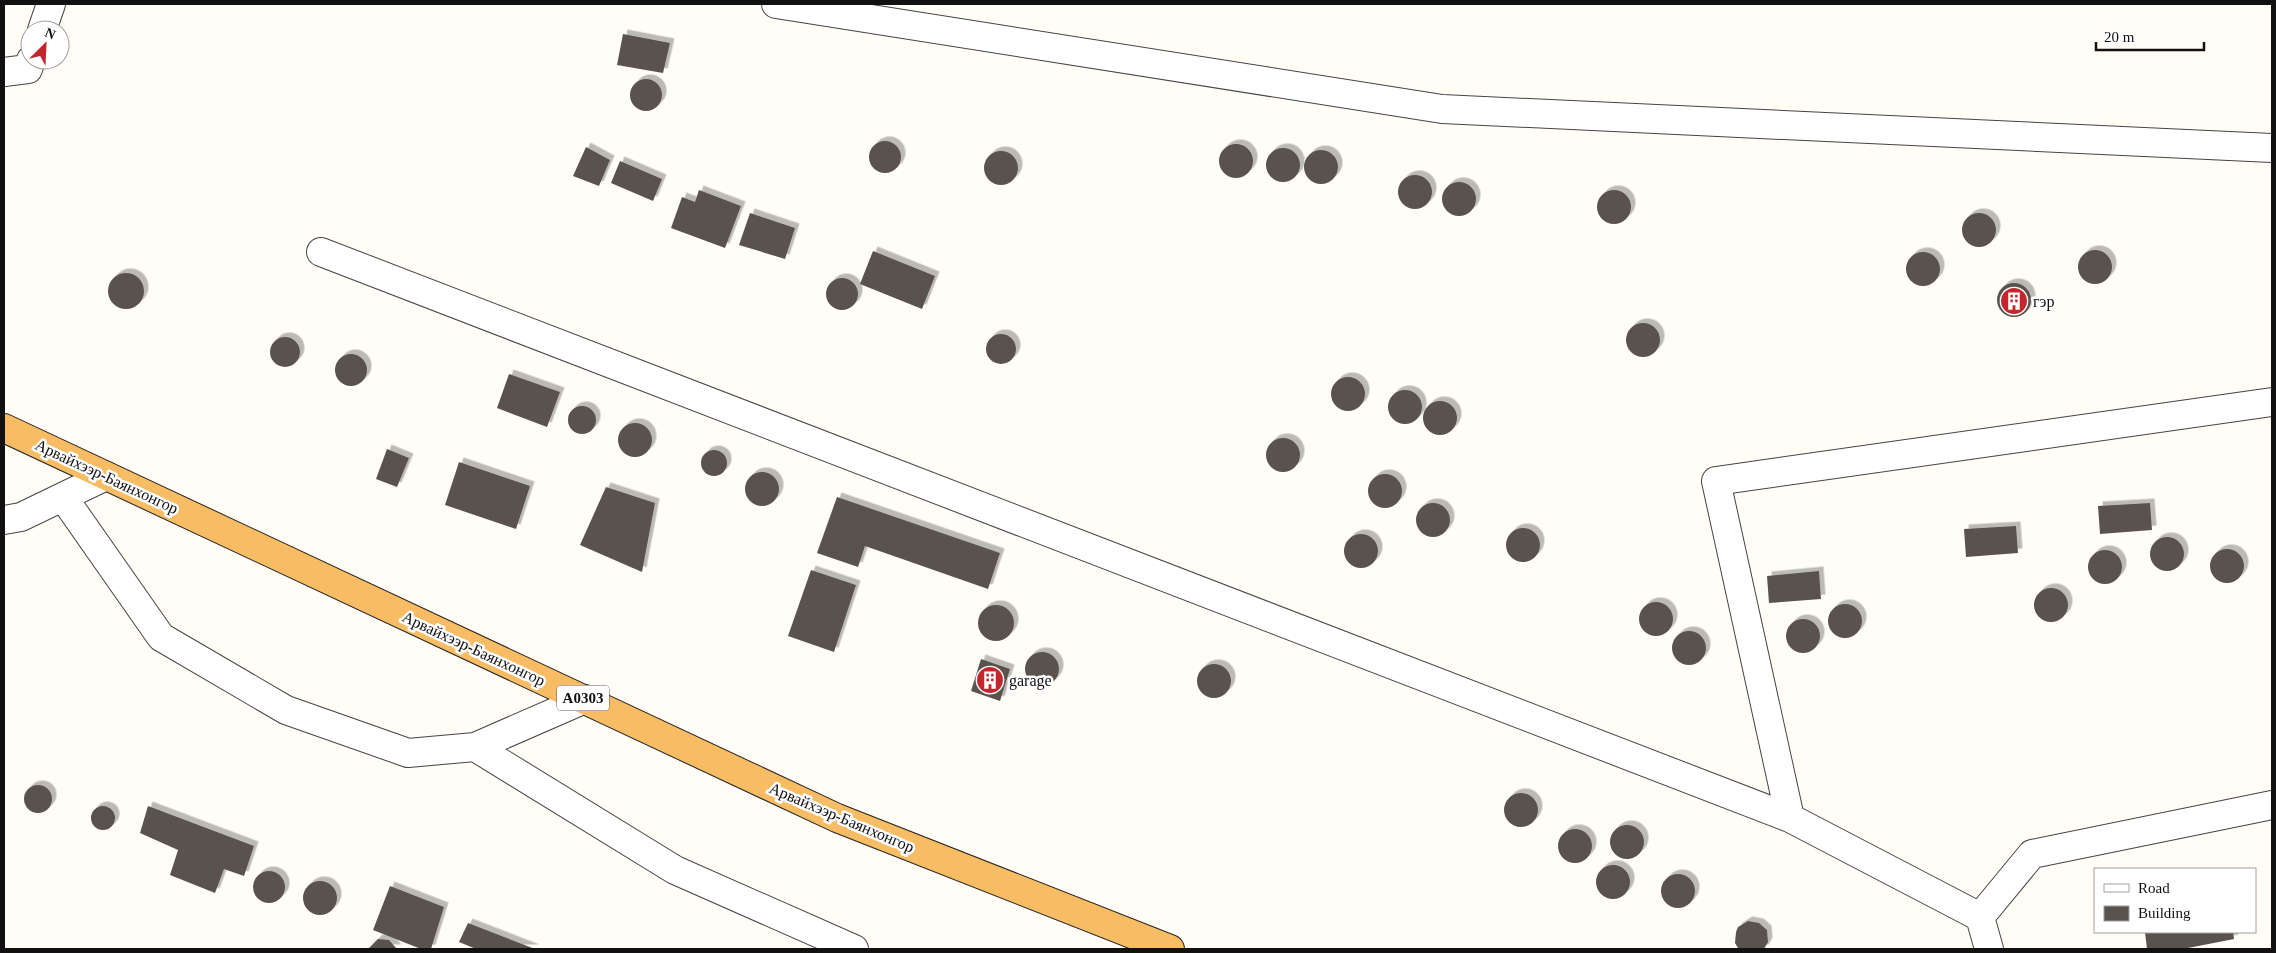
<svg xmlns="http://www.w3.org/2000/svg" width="2276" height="953" viewBox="0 0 2276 953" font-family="Georgia,serif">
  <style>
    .building { fill: #5a524d; filter: url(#shadow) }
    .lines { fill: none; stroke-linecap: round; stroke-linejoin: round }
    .minor-casing { stroke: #444; stroke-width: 30 }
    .trunk-casing { stroke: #222; stroke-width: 30 }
    .minor { stroke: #fff; stroke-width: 28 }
    .trunk { stroke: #f7bc64; stroke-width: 28 }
    .labels { text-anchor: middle; stroke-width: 5; stroke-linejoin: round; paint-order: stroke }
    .shield { fill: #fff; stroke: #585858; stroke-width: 1 }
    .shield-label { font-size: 15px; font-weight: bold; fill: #111 }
    .poi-label { font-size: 16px; fill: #111; stroke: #fff; text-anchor: start }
    .street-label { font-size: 16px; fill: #111; stroke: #fff }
  </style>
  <defs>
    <filter id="shadow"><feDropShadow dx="4.5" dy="-4.5" stdDeviation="0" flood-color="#0004"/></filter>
  </defs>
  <rect width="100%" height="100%" fill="#fffdf5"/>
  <path class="building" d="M623 34 670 43 663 73 617 65Z
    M630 95a16 16 0 1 1 32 0a16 16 0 1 1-32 0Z
    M869 157a16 16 0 1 1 32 0a16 16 0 1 1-32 0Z
    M1219 161a17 17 0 1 1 34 0a17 17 0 1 1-34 0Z
    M586 147 610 160 599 186 573 176Z
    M1266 165a17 17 0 1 1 34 0a17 17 0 1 1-34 0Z
    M1304 167a17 17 0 1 1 34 0a17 17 0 1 1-34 0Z
    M984 168a17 17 0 1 1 34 0a17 17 0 1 1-34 0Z
    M620 161 662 179 653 201 611 183Z
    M1398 192a17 17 0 1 1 34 0a17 17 0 1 1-34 0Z
    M1442 199a17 17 0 1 1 34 0a17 17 0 1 1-34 0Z
    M699 190 741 206 725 248 671 228 682 197 695 202Z
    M1597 207a17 17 0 1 1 34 0a17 17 0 1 1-34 0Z
    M750 213 795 228 785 259 739 245Z
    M1962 230a17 17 0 1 1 34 0a17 17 0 1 1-34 0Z
    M2078 267a17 17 0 1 1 34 0a17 17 0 1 1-34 0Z
    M873 251 935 276 922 309 860 284Z
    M1906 269a17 17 0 1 1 34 0a17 17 0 1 1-34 0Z
    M108 291a18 18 0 1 1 36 0a18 18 0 1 1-36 0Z
    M826 294a16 16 0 1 1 32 0a16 16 0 1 1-32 0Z
    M1997 300a17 17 0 1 1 34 0a17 17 0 1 1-34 0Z
    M1626 340a17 17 0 1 1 34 0a17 17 0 1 1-34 0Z
    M986 349a15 15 0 1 1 30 0a15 15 0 1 1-30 0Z
    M270 352a15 15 0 1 1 30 0a15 15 0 1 1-30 0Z
    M335 370a16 16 0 1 1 32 0a16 16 0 1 1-32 0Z
    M509 374 560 392 547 427 497 408Z
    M1331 394a17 17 0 1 1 34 0a17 17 0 1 1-34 0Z
    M1388 407a17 17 0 1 1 34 0a17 17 0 1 1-34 0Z
    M1423 418a17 17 0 1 1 34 0a17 17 0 1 1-34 0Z
    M568 420a14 14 0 1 1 28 0a14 14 0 1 1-28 0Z
    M618 440a17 17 0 1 1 34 0a17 17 0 1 1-34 0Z
    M1266 455a17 17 0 1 1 34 0a17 17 0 1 1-34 0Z
    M387 449 409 458 397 487 376 479Z
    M701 463a13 13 0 1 1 26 0a13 13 0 1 1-26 0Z
    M459 462 530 486 516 529 445 505Z
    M745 489a17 17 0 1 1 34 0a17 17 0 1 1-34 0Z
    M1368 491a17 17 0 1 1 34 0a17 17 0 1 1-34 0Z
    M606 487 655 503 642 572 580 545Z
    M837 497 1000 553 988 589 865 546 858 567 817 553Z
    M2150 503 2152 530 2100 534 2098 506Z
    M1416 520a17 17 0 1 1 34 0a17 17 0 1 1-34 0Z
    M2016 526 2018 553 1966 557 1964 529Z
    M1506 545a17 17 0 1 1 34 0a17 17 0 1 1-34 0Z
    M1344 551a17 17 0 1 1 34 0a17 17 0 1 1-34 0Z
    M2150 554a17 17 0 1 1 34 0a17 17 0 1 1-34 0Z
    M2210 566a17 17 0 1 1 34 0a17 17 0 1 1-34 0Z
    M2088 567a17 17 0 1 1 34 0a17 17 0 1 1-34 0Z
    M811 570 856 585 834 652 788 636Z
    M1819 571 1821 599 1769 603 1767 576Z
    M2034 605a17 17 0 1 1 34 0a17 17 0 1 1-34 0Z
    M1639 619a17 17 0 1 1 34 0a17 17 0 1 1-34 0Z
    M1828 621a17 17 0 1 1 34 0a17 17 0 1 1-34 0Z
    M978 623a18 18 0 1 1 36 0a18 18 0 1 1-36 0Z
    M1786 636a17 17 0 1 1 34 0a17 17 0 1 1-34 0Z
    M1672 648a17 17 0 1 1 34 0a17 17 0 1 1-34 0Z
    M1025 669a17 17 0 1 1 34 0a17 17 0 1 1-34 0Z
    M981 659 1010 669 1000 701 971 691Z
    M1197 681a17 17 0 1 1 34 0a17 17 0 1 1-34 0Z
    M24 799a14 14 0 1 1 28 0a14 14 0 1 1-28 0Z
    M1504 810a17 17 0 1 1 34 0a17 17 0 1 1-34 0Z
    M91 818a12 12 0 1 1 24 0a12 12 0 1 1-24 0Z
    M148 806 254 846 244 876 224 869 215 893 170 875 178 850 140 833Z
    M1610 842a17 17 0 1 1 34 0a17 17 0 1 1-34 0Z
    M1558 846a17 17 0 1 1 34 0a17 17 0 1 1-34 0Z
    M1596 882a17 17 0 1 1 34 0a17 17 0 1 1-34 0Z
    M253 887a16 16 0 1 1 32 0a16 16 0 1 1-32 0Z
    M1661 891a17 17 0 1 1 34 0a17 17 0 1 1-34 0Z
    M303 898a17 17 0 1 1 34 0a17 17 0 1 1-34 0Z
    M390 886 444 907 431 949H421L373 930Z
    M1748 921 1759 923 1767 930 1768 942 1764 949 1738 948 1735 943 1736 932 1738 927Z
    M468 923 535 949H476L459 942Z
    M2145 932H2233L2234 939 2183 949H2147Z
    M378 939 389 940 397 949H368Z"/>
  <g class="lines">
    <g class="minor-casing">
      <path id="minor" d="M776 4 1442 109 2272 148
        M42 30 51 4
        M4 72 28 69 31 60
        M321 252 1790 818 1980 917 1989 949
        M63 497 161 637 286 710 408 753 475 747 585 699
        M4 520 21 517 106 476
        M475 747 675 870 854 949
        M1790 818 1716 481 2272 402
        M1980 917 2032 854 2272 805"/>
    </g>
    <g class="trunk-casing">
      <path id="trunk" d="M4 428 837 818 1170 949"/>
    </g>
    <use href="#minor" class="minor"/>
    <use href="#trunk" class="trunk"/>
  </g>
  <defs>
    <g id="building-disc" transform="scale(1.4375)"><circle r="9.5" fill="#c4262e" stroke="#fff"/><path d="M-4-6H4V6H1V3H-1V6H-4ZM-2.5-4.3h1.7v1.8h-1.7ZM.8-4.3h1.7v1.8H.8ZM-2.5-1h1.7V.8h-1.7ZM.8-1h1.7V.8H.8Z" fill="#fff"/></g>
  </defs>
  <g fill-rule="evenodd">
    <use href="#building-disc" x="2014" y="301"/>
    <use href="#building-disc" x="990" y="680"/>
  </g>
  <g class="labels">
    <rect class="shield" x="557" y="685.5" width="52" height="25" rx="4"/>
    <g class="shield-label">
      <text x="583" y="703">A0303</text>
    </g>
    <g class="poi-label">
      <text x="2033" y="307">гэр</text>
      <text x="1009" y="686">garage</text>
    </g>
    <g class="street-label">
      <text transform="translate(107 476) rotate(25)" y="6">Арвайхээр-Баянхонгор</text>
      <text transform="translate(474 648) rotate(25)" y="6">Арвайхээр-Баянхонгор</text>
      <text transform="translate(842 817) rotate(23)" y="6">Арвайхээр-Баянхонгор</text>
    </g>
  </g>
  <rect width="2276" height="953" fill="none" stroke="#111111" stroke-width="10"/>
  <rect x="2094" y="868" width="162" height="65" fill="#ffffff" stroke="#a0a0a0"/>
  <rect x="2104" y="884" width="25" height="8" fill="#ffffff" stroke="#a0a0a0"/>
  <text x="2138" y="893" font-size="15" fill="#111111">Road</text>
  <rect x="2104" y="906" width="25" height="15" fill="#5a524d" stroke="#a0a0a0"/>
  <text x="2138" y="918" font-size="15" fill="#111111">Building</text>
  <g transform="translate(45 45) rotate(24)"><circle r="24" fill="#ffffff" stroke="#a0a0a0"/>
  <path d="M0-4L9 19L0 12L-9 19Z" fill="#c4262e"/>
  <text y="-8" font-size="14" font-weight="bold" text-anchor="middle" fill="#111111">N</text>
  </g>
  <path d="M2096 42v8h108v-8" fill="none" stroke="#111111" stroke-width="2.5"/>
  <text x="2104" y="42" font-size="15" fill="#111111" stroke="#ffffff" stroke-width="4" paint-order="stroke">20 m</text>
</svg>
